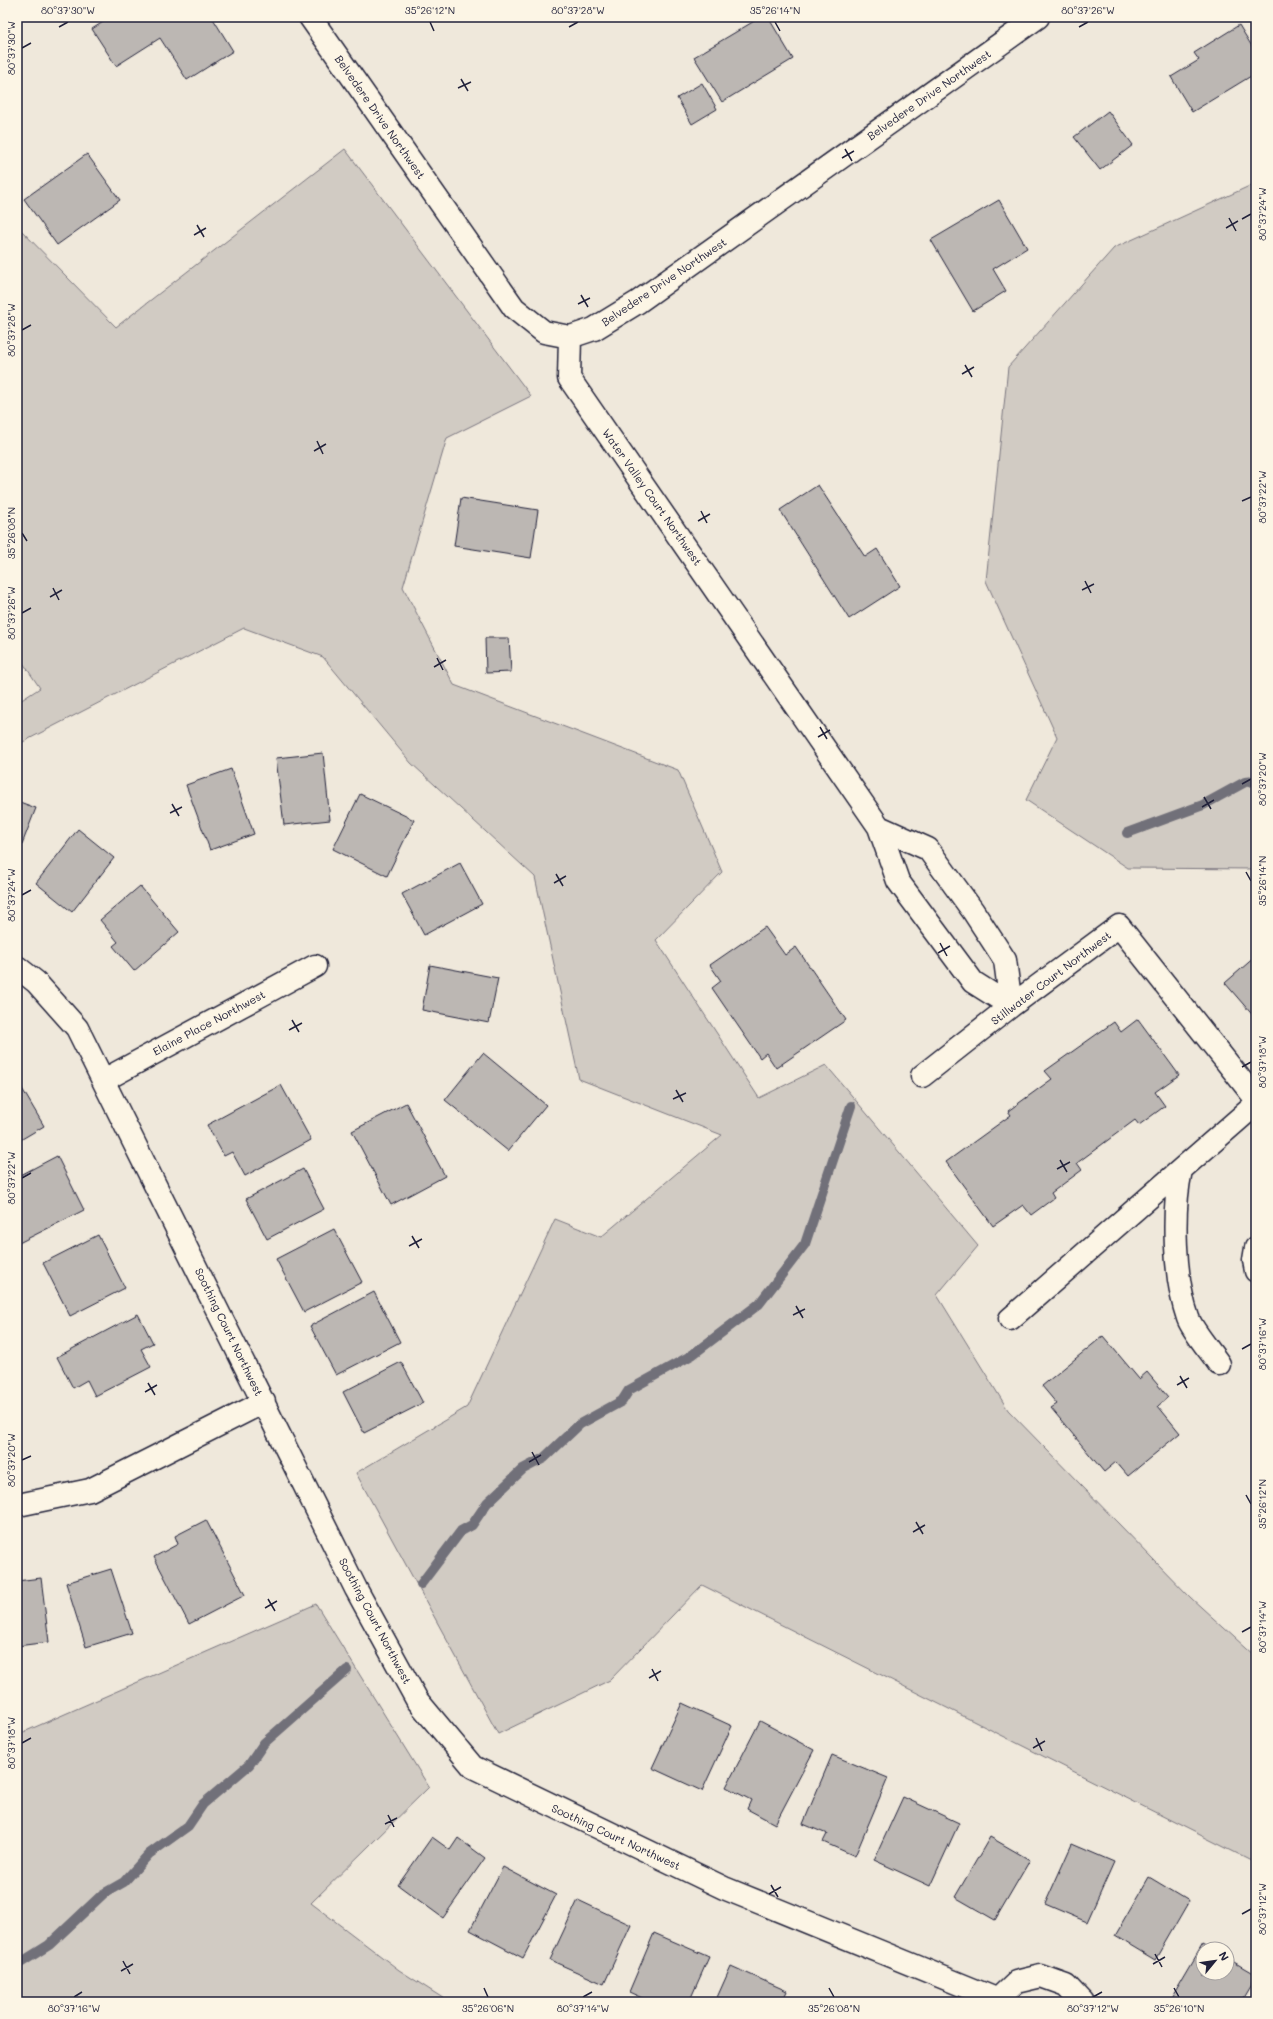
<svg xmlns="http://www.w3.org/2000/svg" width="1273" height="2019" viewBox="0 0 1273 2019" font-family="Mali,sans-serif">
  <style>
    .green { fill: #d1cbc3; stroke: #7a767f }
    .lines { fill: none; stroke-linecap: round; stroke-linejoin: round }
    .stream { stroke: #716f79; stroke-width: 10 }
    .building { fill: #bcb7b3; stroke: #22223b }
    .street-casing { stroke: #22223b; stroke-width: 25 }
    .street { stroke: #fcf5e5; stroke-width: 22 }
    .ticks { fill: none; stroke: #22223b; stroke-width: 1.5 }
    .labels { text-anchor: middle; stroke-width: 4; stroke-linejoin: round; paint-order: stroke }
    .street-label { font-size: 11px; fill: #22223b; stroke: #fcf5e5 }
    .neatline { fill: none; stroke: #22223b; stroke-width: 1.5 }
    .ticks-label { font-size: 10px; text-anchor: middle; fill: #22223b }
  </style>
  <rect width="100%" height="100%" fill="#efe8db"/>
  <filter id="ink" filterUnits="userSpaceOnUse"><feTurbulence type="fractalNoise" baseFrequency=".025" numOctaves="2"/><feDisplacementMap in="SourceGraphic" scale="8" xChannelSelector="R" yChannelSelector="G"/><feConvolveMatrix kernelMatrix="1 2 1 2 8 2 1 2 1" color-interpolation-filters="sRGB"/></filter>
  <g filter="url(#ink)">
    <path class="green" d="M345 149 531 396 447 438 403 587 454 685 678 770 722 872 656 940 759 1098 826 1065 978 1246 937 1295 1008 1410 1191 1598 1256 1657V1863L702 1585 610 1680 498 1734 356 1473 467 1407 555 1219 601 1237 722 1135 579 1079 535 877 411 763 323 657 244 628 17 745V703L40 688 17 654V226L116 327Z
      M1256 183V869L1128 868 1026 800 1057 737 986 581 1008 367 1114 248Z
      M316 1604 429 1787 311 1903 399 1970 449 2002H17V1735Z"/>
    <g class="lines">
      <path class="stream" d="M1127 833 1203 805 1245 782 1256 781
        M421 1584 461 1531 472 1525 487 1503 523 1469 544 1458 580 1424 622 1401 629 1390 692 1355 759 1304 805 1244 851 1106
        M17 1965 49 1945 103 1894 124 1882 149 1854 188 1826 203 1804 249 1765 264 1743 347 1670"/>
    </g>
    <path class="building" d="M111 17H212L233 51 187 80 160 38 116 66 92 29Z
      M761 17H768L793 59 722 102 694 57Z
      M1239 25 1256 53V73L1192 112 1171 77 1199 60 1194 53Z
      M702 83 717 109 692 124 677 98Z
      M1108 111 1133 145 1100 170 1074 137Z
      M87 154 120 200 57 245 24 199Z
      M999 200 1027 248 993 269 1006 291 973 311 931 240Z
      M818 485 865 557 877 549 900 586 849 619 780 510Z
      M461 498 538 510 531 558 454 546Z
      M485 638H509L511 672 486 673Z
      M323 753 330 820 284 825 276 758Z
      M231 769 254 834 210 850 186 785Z
      M360 794 414 820 387 876 333 849Z
      M17 801 36 808 17 857Z
      M78 829 114 858 72 912 36 883Z
      M460 863 482 904 424 935 402 894Z
      M140 886 179 932 134 971 113 946 118 942 100 920Z
      M765 927 785 955 796 947 846 1020 776 1068 766 1053 760 1058 712 988 721 981 710 965Z
      M1256 956V1019L1225 983Z
      M430 965 498 978 489 1023 422 1010Z
      M1138 1019 1179 1075 1155 1092 1165 1106 1139 1125 1135 1120 1077 1163 1082 1170 1051 1193 1054 1198 1031 1215 1023 1205 993 1226 946 1162 1011 1115 1008 1111 1052 1079 1045 1071 1114 1022 1121 1032Z
      M483 1053 546 1105 508 1151 445 1100Z
      M17 1080 44 1126 17 1142Z
      M281 1085 311 1140 245 1176 232 1152 224 1156 207 1125Z
      M406 1103 445 1176 391 1205 352 1131Z
      M57 1156 84 1210 17 1244V1177Z
      M303 1169 324 1209 267 1239 246 1199Z
      M334 1229 362 1282 304 1312 276 1259Z
      M98 1235 125 1288 70 1316 43 1263Z
      M374 1292 400 1342 336 1375 310 1326Z
      M138 1314 153 1343 141 1349 151 1367 95 1396 87 1380 73 1388 57 1357Z
      M1103 1336 1139 1379 1147 1372 1168 1397 1158 1406 1180 1433 1128 1476 1116 1462 1104 1472 1051 1408 1057 1404 1042 1386Z
      M401 1362 423 1403 364 1433 343 1392Z
      M206 1520 245 1595 189 1624 154 1557 178 1544 175 1536Z
      M111 1569 132 1633 86 1647 66 1583Z
      M41 1578 49 1642 17 1646V1581Z
      M682 1703 732 1726 702 1791 652 1768Z
      M760 1721 814 1750 775 1824 747 1809 751 1800 726 1787Z
      M832 1755 888 1778 855 1856 823 1842 827 1834 803 1824Z
      M903 1797 959 1823 930 1886 874 1860Z
      M432 1837 450 1850 458 1838 485 1858 443 1918 398 1885Z
      M990 1837 1030 1860 995 1920 955 1897Z
      M1072 1844 1114 1862 1087 1922 1045 1904Z
      M503 1867 556 1895 523 1958 470 1930Z
      M1149 1877 1189 1901 1155 1960 1115 1936Z
      M578 1900 631 1925 604 1984 550 1960Z
      M654 1933 709 1957 689 2002H651L629 1992Z
      M1203 1944 1212 1949H1203V1973H1227V1958L1256 1975 1240 2002H1169Z
      M731 1966 787 1991 782 2002H715Z"/>
    <g class="lines">
      <g class="street-casing">
        <path id="street" d="M310 17 514 308 544 332 570 337 594 329 638 302 1038 17
          M570 337 569 378 879 827 898 881 973 982 1011 1006
          M879 827 928 849 973 911 1005 960 1011 1006
          M17 967 36 982 77 1028 356 1589 417 1700 473 1767 724 1888 996 1999
          M922 1076 1011 1006 1119 926 1256 1099
          M104 1080 315 966
          M1181 1170C1172 1211 1174 1278 1188 1318 1192 1330 1211 1352 1219 1364
          M1256 1248 1254 1260 1256 1271
          M1010 1319 1256 1104
          M17 1504H23L90 1490 264 1402
          M995 2002 1016 1982 1041 1976 1066 1985 1082 2002"/>
      </g>
      <use href="#street" class="street"/>
    </g>
  </g>
  <path class="ticks" d="M430 22 434 31M775 22 780 31M59 27 68 22M569 27 578 22M1079 27 1088 22M22 48 31 43M461 79 468 91M458 88 471 82M845 149 852 161M842 158 854 151M1229 218 1236 231M1242 219 1251 214M197 225 204 237M1226 228 1238 221M194 235 206 228M581 295 588 307M578 304 590 298M22 330 31 325M965 365 972 377M962 374 974 367M317 441 323 454M314 451 326 444M1242 501 1251 497M701 511 707 523M698 521 710 514M22 533 27 541M1085 581 1091 593M53 588 59 600M1082 590 1094 584M50 597 62 590M22 613 31 608M437 658 443 670M434 667 446 660M820 727 827 739M818 737 830 730M1242 784 1251 779M1204 797 1211 809M172 804 179 816M1202 807 1214 800M170 813 182 807M1246 872 1251 881M556 874 563 886M554 883 566 876M22 895 31 890M940 943 947 956M938 953 950 946M292 1020 299 1032M289 1030 302 1023M1242 1067 1251 1062M676 1090 683 1102M673 1099 686 1093M1060 1160 1067 1172M1057 1169 1070 1162M22 1178 31 1173M412 1236 419 1248M409 1246 422 1239M796 1306 803 1318M793 1315 805 1309M1242 1349 1251 1344M1180 1376 1187 1388M148 1383 155 1395M1177 1385 1189 1378M145 1392 157 1385M532 1452 539 1465M22 1460 31 1456M529 1462 541 1455M1246 1495 1251 1504M916 1522 923 1534M913 1532 925 1525M268 1599 275 1611M265 1608 277 1601M1242 1632 1251 1627M652 1669 658 1681M649 1678 661 1671M1036 1738 1042 1751M22 1743 31 1738M1033 1748 1045 1741M388 1815 394 1827M385 1824 397 1818M771 1885 778 1897M769 1894 781 1887M1242 1914 1251 1909M1155 1954 1162 1967M123 1961 130 1974M1153 1964 1165 1957M121 1971 133 1964M484 1988 488 1997M829 1988 834 1997M1174 1988 1179 1997M74 1997 82 1992M583 1997 592 1992M1093 1997 1102 1992"/>
  <g class="labels">
    <g class="street-label">
      <text transform="translate(929 95) rotate(-35)" y="4">Belvedere Drive Northwest</text>
      <text transform="translate(380 117) rotate(55)" y="4">Belvedere Drive Northwest</text>
      <text transform="translate(664 282) rotate(-34)" y="4">Belvedere Drive Northwest</text>
      <text transform="translate(652 497) rotate(55)" y="4">Water Valley Court Northwest</text>
      <text transform="translate(1051 978) rotate(-37)" y="4">Stillwater Court Northwest</text>
      <text transform="translate(209 1023) rotate(-28)" y="4">Elaine Place Northwest</text>
      <text transform="translate(229 1332) rotate(64)" y="4">Soothing Court Northwest</text>
      <text transform="translate(375 1621) rotate(62)" y="4">Soothing Court Northwest</text>
      <text transform="translate(616 1837) rotate(25)" y="4">Soothing Court Northwest</text>
    </g>
  </g>
  <rect width="1273" height="2019" fill="none" stroke="#fcf5e5" stroke-width="44"/>
  <g transform="translate(1215 1961) rotate(61)"><circle r="19" fill="#fcf5e5" stroke="#a5a1a1"/>
  <path d="M0-3L7 15L0 10L-7 15Z" fill="#22223b"/>
  <text y="-6" font-size="11" font-weight="bold" text-anchor="middle" fill="#22223b">N</text>
  </g>
  <rect x="22" y="22" width="1229" height="1975" class="neatline"/>
  <g class="ticks-label">
    <text x="68" y="14">80°37'30"W</text>
    <text x="430" y="14">35°26'12"N</text>
    <text x="578" y="14">80°37'28"W</text>
    <text x="775" y="14">35°26'14"N</text>
    <text x="1088" y="14">80°37'26"W</text>
    <text transform="translate(11 48) rotate(-90)" y="4">80°37'30"W</text>
    <text transform="translate(1262 214) rotate(-90)" y="4">80°37'24"W</text>
    <text transform="translate(11 330) rotate(-90)" y="4">80°37'28"W</text>
    <text transform="translate(1262 497) rotate(-90)" y="4">80°37'22"W</text>
    <text transform="translate(11 533) rotate(-90)" y="4">35°26'08"N</text>
    <text transform="translate(11 613) rotate(-90)" y="4">80°37'26"W</text>
    <text transform="translate(1262 779) rotate(-90)" y="4">80°37'20"W</text>
    <text transform="translate(1262 881) rotate(-90)" y="4">35°26'14"N</text>
    <text transform="translate(11 895) rotate(-90)" y="4">80°37'24"W</text>
    <text transform="translate(1262 1062) rotate(-90)" y="4">80°37'18"W</text>
    <text transform="translate(11 1178) rotate(-90)" y="4">80°37'22"W</text>
    <text transform="translate(1262 1344) rotate(-90)" y="4">80°37'16"W</text>
    <text transform="translate(11 1460) rotate(-90)" y="4">80°37'20"W</text>
    <text transform="translate(1262 1504) rotate(-90)" y="4">35°26'12"N</text>
    <text transform="translate(1262 1627) rotate(-90)" y="4">80°37'14"W</text>
    <text transform="translate(11 1743) rotate(-90)" y="4">80°37'18"W</text>
    <text transform="translate(1262 1909) rotate(-90)" y="4">80°37'12"W</text>
    <text x="74" y="2012">80°37'16"W</text>
    <text x="488" y="2012">35°26'06"N</text>
    <text x="583" y="2012">80°37'14"W</text>
    <text x="834" y="2012">35°26'08"N</text>
    <text x="1093" y="2012">80°37'12"W</text>
    <text x="1179" y="2012">35°26'10"N</text>
  </g>
</svg>
